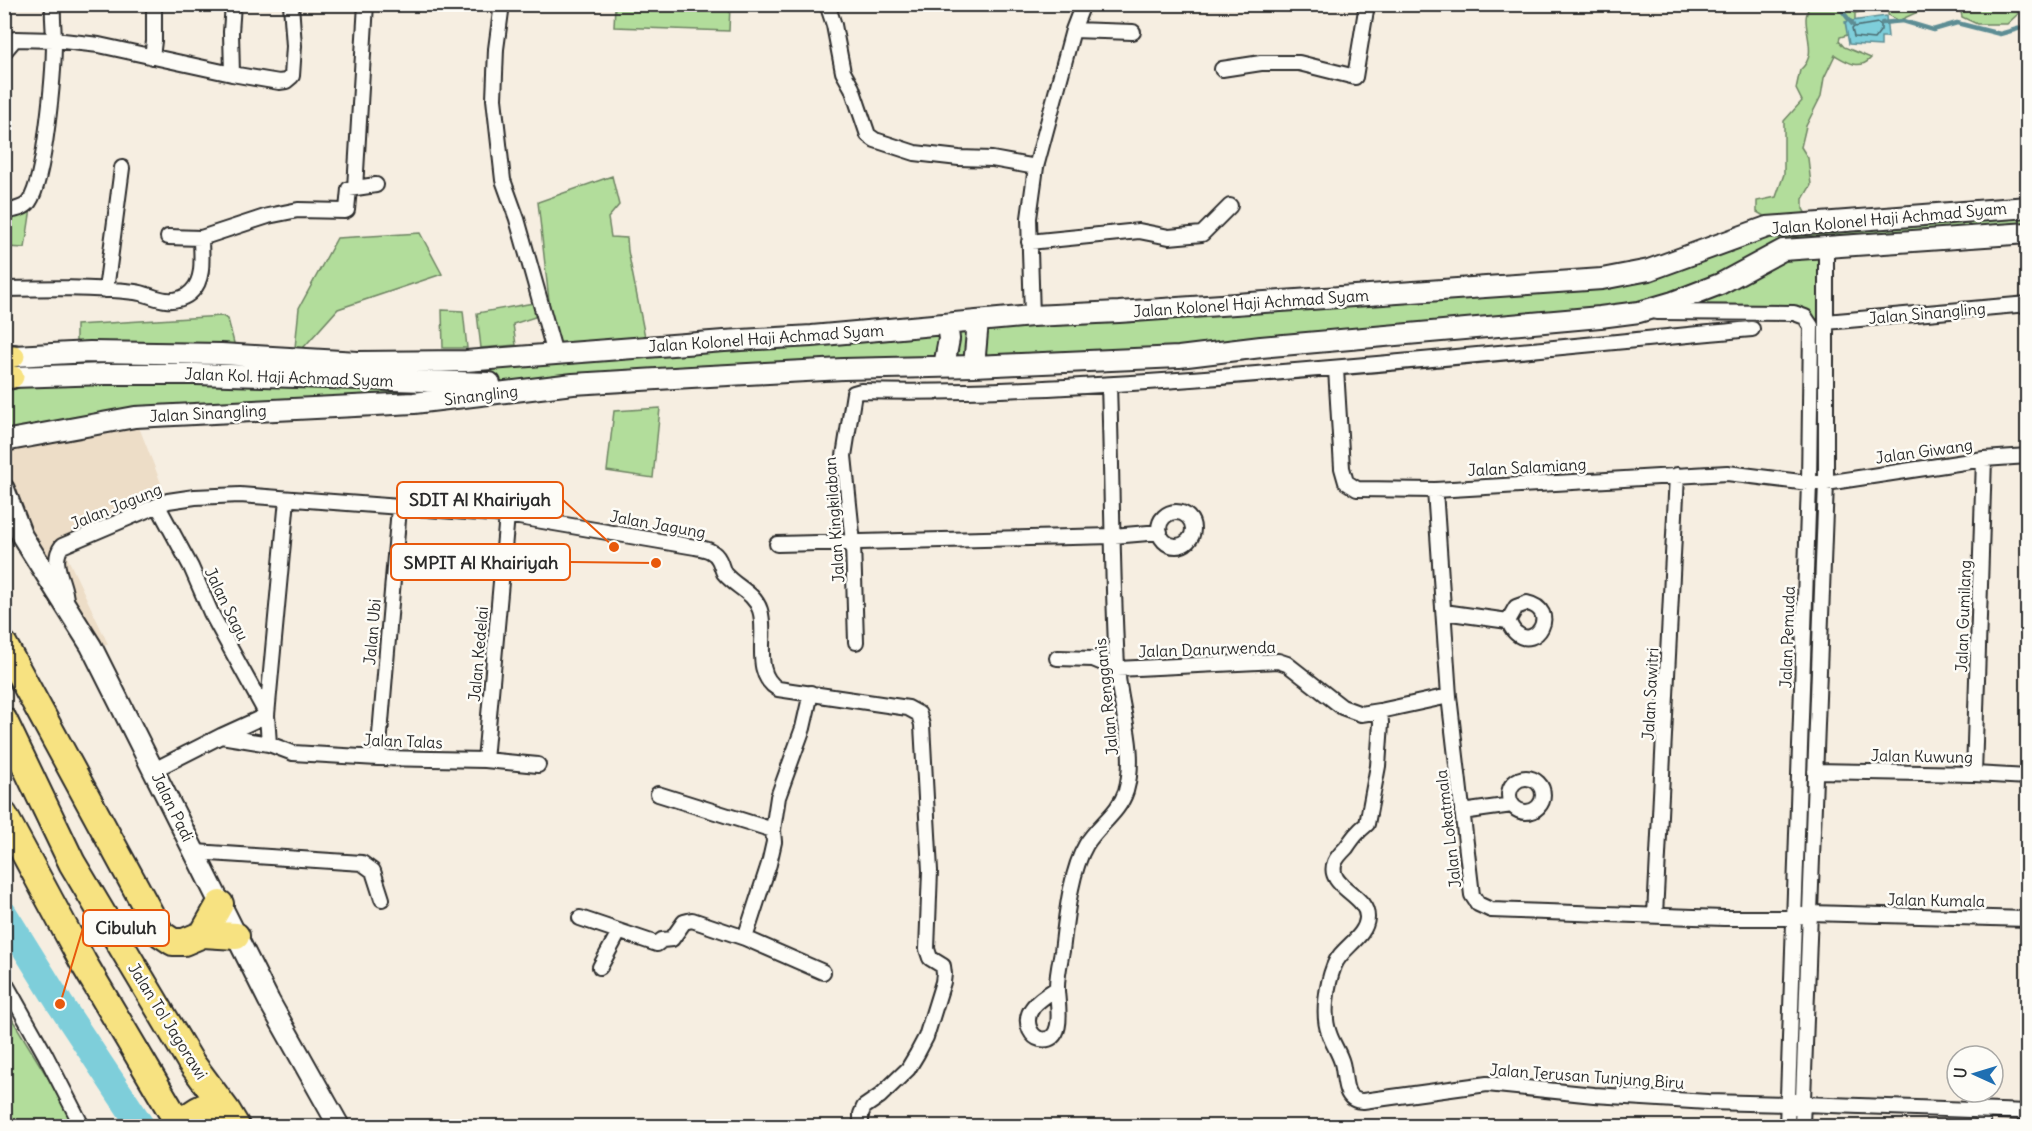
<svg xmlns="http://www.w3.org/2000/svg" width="2032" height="1131" viewBox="0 0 2032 1131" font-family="Delius,sans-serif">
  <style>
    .built { fill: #edddc7 }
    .green { fill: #b2dd9b; stroke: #6e8463; stroke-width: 1.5 }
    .water { fill: #7eceda; stroke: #5d8d94; stroke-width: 1.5 }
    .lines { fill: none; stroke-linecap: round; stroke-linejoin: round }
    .shore { stroke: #4c6c71; stroke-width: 1.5 }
    .stream { stroke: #5d8d94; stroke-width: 4.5 }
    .river { stroke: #7eceda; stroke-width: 27 }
    .street-casing { stroke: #2b2b2b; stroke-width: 18 }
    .secondary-casing { stroke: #2b2b2b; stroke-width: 24 }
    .primary-casing { stroke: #2b2b2b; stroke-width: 26 }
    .highway-casing { stroke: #2b2b2b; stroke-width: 30 }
    .street { stroke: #fdfcf7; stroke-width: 14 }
    .secondary { stroke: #fdfcf7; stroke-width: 20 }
    .primary { stroke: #f7e281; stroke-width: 21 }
    .highway { stroke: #f7e281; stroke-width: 26 }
    .labels { text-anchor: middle; stroke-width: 5; stroke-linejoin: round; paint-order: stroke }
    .street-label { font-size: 16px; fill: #2b2b2b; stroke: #fdfcf7 }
    .leader { fill: none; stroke: #e8590c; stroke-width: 2 }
    .callout-dot { fill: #e8590c; stroke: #fdfcf7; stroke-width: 2 }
    .callout { fill: #fdfcf7; stroke: #e8590c; stroke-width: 2 }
    .callout-label { font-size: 18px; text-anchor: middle; font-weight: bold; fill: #2b2b2b }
  </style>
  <rect width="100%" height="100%" fill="#f6eee1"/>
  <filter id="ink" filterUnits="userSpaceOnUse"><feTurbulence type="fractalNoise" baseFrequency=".0167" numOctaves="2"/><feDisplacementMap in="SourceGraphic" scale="12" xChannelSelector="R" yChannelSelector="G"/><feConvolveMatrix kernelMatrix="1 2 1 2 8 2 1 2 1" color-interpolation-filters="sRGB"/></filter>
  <g filter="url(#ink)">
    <path class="built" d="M135 417 168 501 63 548 108 644 91 646 5 489V441Z"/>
    <path class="green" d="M615 5H730L729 31 614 27Z
      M1809 5H1884L1881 8 1855 13V29L1851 34 1840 37 1839 41 1844 47 1871 58C1860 71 1847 62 1835 55L1824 78 1821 96 1806 126 1801 147 1808 158 1811 185 1803 199V209L1812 224 2027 207V233L1826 248V483L1802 1126H1787L1806 570 1812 354C1811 339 1815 321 1799 314L1640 312 1179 357 624 380 573 384 414 403 135 417 5 441V378L97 374H164L413 382C421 388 418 394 416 401L466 361 555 354 538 202 612 176 619 205 608 218 611 237 627 238 628 251 647 347 786 338 978 321 1602 279C1662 268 1715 247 1771 226L1769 219 1757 212V201L1776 197 1784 174V121L1802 101 1796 89 1800 70C1817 56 1806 37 1806 19 1806 15 1808 9 1809 5Z
      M1889 5V4L1933 5 1898 21 1888 15Z
      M1953 5H2016L2018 14 2007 24H1977L1962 17 1961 12Z
      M33 195 25 248 5 247V213Z
      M420 233 442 274 338 309 294 358 299 308 337 238Z
      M534 303 535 317 513 324 516 345 481 348 477 313Z
      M442 310 463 311 467 348H443Z
      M222 316 228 319 237 355 76 350V325Z
      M660 408 653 478 607 471 614 411Z
      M4 1006 48 1078 75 1126H5Z"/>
    <path class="water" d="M1886 16 1888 37H1881V46L1849 44 1845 22Z"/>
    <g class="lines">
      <path class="shore" d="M1878 23 1881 25V30L1874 39 1854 37 1852 29 1854 27Z"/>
      <path class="stream" d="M1837 4 1853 25
        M1882 23 1903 21 1933 30 1957 23 2000 34 2028 26"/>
      <path class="river" d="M4 914 60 1004 141 1126"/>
      <g class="street-casing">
        <path id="street" d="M233 4 231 32 232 74 279 82 286 81 292 76 294 46 291 4
          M502 4 496 49 494 99 503 180 517 219 555 354
          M827 4 834 25 843 72 852 88 868 135 875 140 915 153 959 158 992 159 1036 167
          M1073 30 1133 32
          M4 52 15 39 54 40 99 45 232 74
          M152 57 154 41V4
          M1222 69 1261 63H1299L1355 77 1367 4
          M355 188 366 4
          M4 212C13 210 24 209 29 202 45 180 54 71 54 42 54 29 52 17 53 4
          M168 237 201 238 268 216 298 210 345 211 347 210 349 189 376 185
          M1029 242 1139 231 1169 237 1202 234 1230 206
          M4 289C48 288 92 287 135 292 145 293 156 299 166 300 175 301 186 298 192 291 205 278 201 255 201 238
          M106 290 122 168
          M1656 312 1794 313 1805 317 1811 326 1809 483 1787 1126
          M1032 316 1029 218 1036 167 1073 30 1083 4
          M1826 322 2028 304
          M1336 369 1342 468 1346 482 1357 489 1435 490 1727 473 1809 483H1826L1984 459 2028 456
          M1435 490 1449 696 1472 895 1478 904 1491 910 1724 918H1795L1810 913 2028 919
          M287 499 267 715 269 744 293 753 378 758 485 760 538 765
          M158 506 191 567 211 613 267 715
          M1159 529a17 17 0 1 1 34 0a17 17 0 1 1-34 0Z
          M777 544 1113 536 1160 532
          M66 601C66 582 49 563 62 546L168 501 195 497 240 495 507 515 695 547C705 549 714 550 719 560 721 564 722 569 724 573 735 587 754 592 760 610 768 634 751 673 778 689L908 708 919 714 922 725 930 871 927 949 930 958 943 966 944 974 943 982 926 1037 917 1054 908 1069 880 1096 864 1107 861 1114V1126
          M1527 603C1560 610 1536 651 1516 633 1512 630 1510 624 1508 621L1516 607Z
          M1444 612 1508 621
          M856 642 853 543 844 456 854 393 861 391C975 394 1091 386 1205 378 1388 365 1570 346 1752 329
          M1057 658 1093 659 1117 669 1278 661 1287 664 1342 707 1361 714 1380 711 1449 696
          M1380 711 1381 723 1378 766 1367 824C1357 832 1353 838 1346 848 1342 852 1337 857 1335 862 1325 887 1368 894 1367 918 1366 938 1340 948 1334 966 1327 984 1322 1015 1329 1033 1332 1043 1339 1052 1342 1063 1346 1078 1342 1101 1363 1101L1487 1084 1594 1095 1708 1102 1788 1104
          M221 736 269 744
          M378 758 399 508
          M485 760 507 515
          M154 770 221 736 267 715
          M1815 771 1974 774 2028 777
          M1974 774 1984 459
          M1509 795a17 17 0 1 1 34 0a17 17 0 1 1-34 0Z
          M658 794 773 830
          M1462 812 1512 805
          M195 852 362 863 373 871 382 899
          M1655 915 1677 475
          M580 918 657 944 662 940 672 939 684 922 692 920 745 938 823 972
          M745 938 769 864 774 842 773 830 778 797 803 728 811 693
          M600 967 619 932
          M4 981 45 1054 82 1126
          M1056 989C1042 998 1021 1010 1030 1030 1032 1034 1036 1038 1040 1039 1068 1044 1056 998 1057 987 1057 975 1060 962 1062 951 1066 920 1070 872 1086 845 1097 826 1119 813 1126 791 1138 749 1119 708 1117 666 1112 572 1112 478 1109 385
          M1803 1104 2028 1112
          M1802 1126 1826 483V248
          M1983 1126V1110"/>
      </g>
      <g class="secondary-casing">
        <path id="secondary" d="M14 356 90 352 221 354 358 362 466 361 724 341 812 336 1032 316 1119 312 1602 279 1649 270 1767 227 2028 207
          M944 366 949 339 947 324
          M974 366 978 321
          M13 377 106 374H196L490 383
          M4 441 135 417 414 403 573 384 691 377 843 369 974 366 1179 357 1261 347 1600 317 1639 312 1673 302 1720 284 1783 250 2028 233
          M4 489 22 536 91 646 269 1001 339 1126
          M1788 1104H1803"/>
      </g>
      <g class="primary-casing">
        <path id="primary" d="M4 356H14
          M4 378 13 377"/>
      </g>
      <g class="highway-casing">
        <path id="highway" d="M4 645 161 934 173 942H184L203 934 220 904
          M4 721 72 863 190 1061 227 1111 236 1126
          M4 815 83 962 180 1126
          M203 934 236 936
          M184 1126 187 1118C201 1106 211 1102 227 1111"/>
      </g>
      <use href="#street" class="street"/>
      <use href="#secondary" class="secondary"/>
      <use href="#primary" class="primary"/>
      <use href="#highway" class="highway"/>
    </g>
  </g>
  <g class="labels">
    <g class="street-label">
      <text transform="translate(1889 218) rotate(-5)" y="6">Jalan Kolonel Haji Achmad Syam</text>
      <text transform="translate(1251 303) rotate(-4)" y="6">Jalan Kolonel Haji Achmad Syam</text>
      <text transform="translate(1927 313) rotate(-5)" y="6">Jalan Sinangling</text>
      <text transform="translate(766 338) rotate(-4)" y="6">Jalan Kolonel Haji Achmad Syam</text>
      <text transform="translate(289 377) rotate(2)" y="6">Jalan Kol. Haji Achmad Syam</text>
      <text transform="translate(481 395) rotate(-7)" y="6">Sinangling</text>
      <text transform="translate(208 413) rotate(-3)" y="6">Jalan Sinangling</text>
      <text transform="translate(1924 451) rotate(-8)" y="6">Jalan Giwang</text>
      <text transform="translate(1527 467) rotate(-3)" y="6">Jalan Salamiang</text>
      <text transform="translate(116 506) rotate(-22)" y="6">Jalan Jagung</text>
      <text transform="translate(834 520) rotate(-94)" y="6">Jalan Kingkilaban</text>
      <text transform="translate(658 524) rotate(10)" y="6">Jalan Jagung</text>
      <text transform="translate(227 604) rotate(64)" y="6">Jalan Sagu</text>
      <text transform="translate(1963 616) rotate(-88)" y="6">Jalan Gumilang</text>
      <text transform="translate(372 632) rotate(-85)" y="6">Jalan Ubi</text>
      <text transform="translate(1787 637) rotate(-88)" y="6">Jalan Pemuda</text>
      <text transform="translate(1207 649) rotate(-2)" y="6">Jalan Danurwenda</text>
      <text transform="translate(478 654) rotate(-85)" y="6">Jalan Kedelai</text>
      <text transform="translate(1650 694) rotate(-87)" y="6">Jalan Sawitri</text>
      <text transform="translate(1106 697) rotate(-96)" y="6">Jalan Rengganis</text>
      <text transform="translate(403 741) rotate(2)" y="6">Jalan Talas</text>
      <text transform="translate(1922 756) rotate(1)" y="6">Jalan Kuwung</text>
      <text transform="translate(173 807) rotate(64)" y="6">Jalan Padi</text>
      <text transform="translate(1448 829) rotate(-97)" y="6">Jalan Lokatmala</text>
      <text transform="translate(1936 900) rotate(1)" y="6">Jalan Kumala</text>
      <text transform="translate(168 1021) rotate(58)" y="6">Jalan Tol Jagorawi</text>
      <text transform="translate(1587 1076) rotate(4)" y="6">Jalan Terusan Tunjung Biru</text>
    </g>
  </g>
  <path class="leader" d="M614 547L563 500M656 563L570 562M60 1004L83 928"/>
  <g class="callout-dot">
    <circle cx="614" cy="547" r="6"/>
    <circle cx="656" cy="563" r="6"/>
    <circle cx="60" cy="1004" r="6"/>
  </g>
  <g class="callout">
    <rect x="397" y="482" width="166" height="36" rx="6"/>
    <rect x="391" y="544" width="179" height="36" rx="6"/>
    <rect x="83" y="910" width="86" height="36" rx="6"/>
  </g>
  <g class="callout-label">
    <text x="480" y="506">SDIT Al Khairiyah</text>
    <text x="481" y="569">SMPIT Al Khairiyah</text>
    <text x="126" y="934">Cibuluh</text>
  </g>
  <rect width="2032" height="1131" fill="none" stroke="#fdfcf7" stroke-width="24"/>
  <rect x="12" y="12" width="2008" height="1107" fill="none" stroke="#2b2b2b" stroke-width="2" filter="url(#ink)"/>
  <g transform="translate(1975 1074) rotate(274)"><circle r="28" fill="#fdfcf7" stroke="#a9a8a5" stroke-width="1.5"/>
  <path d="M0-4.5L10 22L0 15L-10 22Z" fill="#1f6fb2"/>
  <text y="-9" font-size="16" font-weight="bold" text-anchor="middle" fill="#2b2b2b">U</text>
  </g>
</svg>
